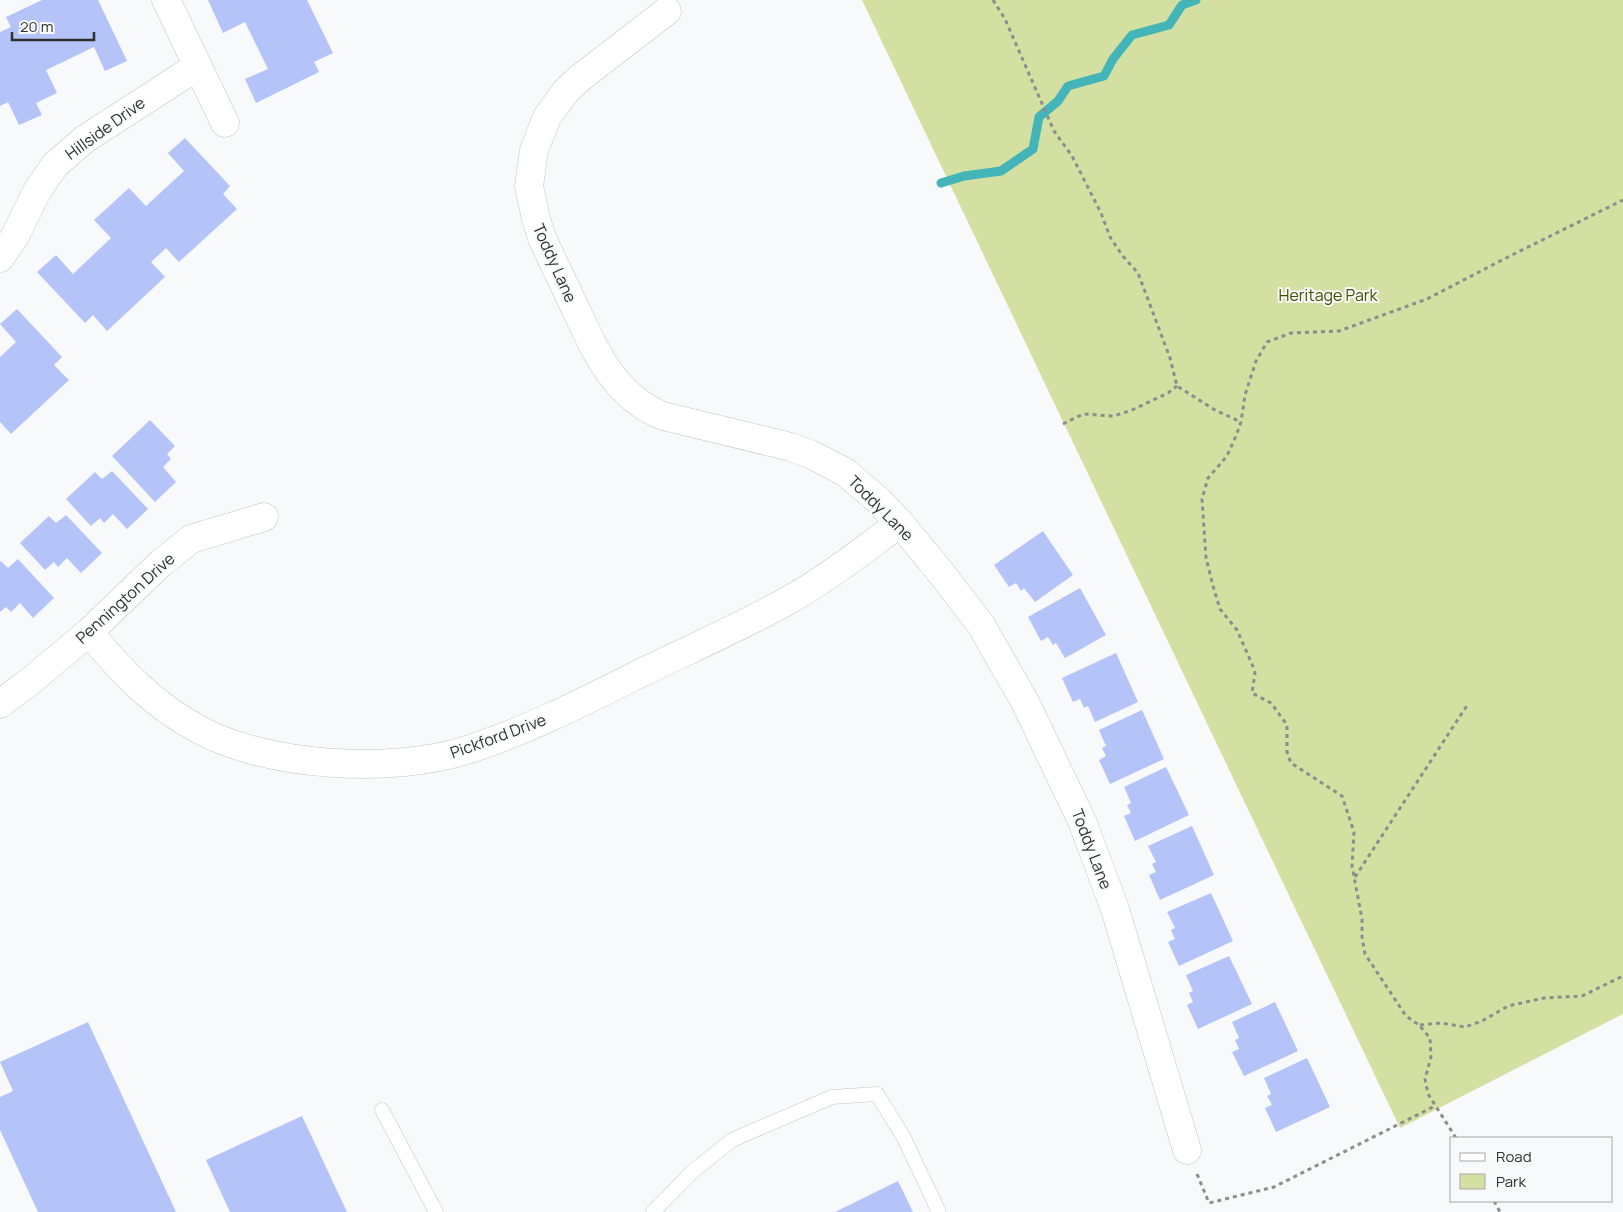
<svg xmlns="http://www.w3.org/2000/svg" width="1623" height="1212" viewBox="0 0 1623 1212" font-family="Manrope,sans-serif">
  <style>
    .green { fill: #d3e0a2 }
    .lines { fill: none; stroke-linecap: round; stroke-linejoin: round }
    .stream { stroke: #43b5b8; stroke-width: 9 }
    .building { fill: #b4c4f8 }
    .service-casing { stroke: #c4c4c5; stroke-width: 15 }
    .minor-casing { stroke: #c4c4c5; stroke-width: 29 }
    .path { stroke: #8d8d8e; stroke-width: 3; stroke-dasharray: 4 4; stroke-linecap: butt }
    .service { stroke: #fff; stroke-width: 14 }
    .minor { stroke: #fff; stroke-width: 28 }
    .labels { text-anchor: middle; stroke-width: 4; stroke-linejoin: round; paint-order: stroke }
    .street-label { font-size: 16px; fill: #2f2f2f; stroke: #f8f9fa }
    .park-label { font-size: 16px; fill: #444e00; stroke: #f8f9fa }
  </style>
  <rect width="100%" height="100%" fill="#f8f9fa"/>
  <path class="green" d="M862 0H1623V1014L1400 1128Z"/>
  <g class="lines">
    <path class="stream" d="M941 183 964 176 1001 171 1033 149 1039 117 1058 101 1068 86 1104 76 1113 59 1132 35 1169 25 1182 5 1196 0"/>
  </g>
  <path class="building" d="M42 0H98L127 61 105 71 94 47 46 70 57 93 36 103 42 115 19 125 8 102 0 106V32L11 27 6 17Z
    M208 0H307L333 53 314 62 319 72 256 103 245 79 268 69 245 22 223 33Z
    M185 138 230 186 223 194 237 209 179 262 166 248 151 262 165 277 107 331 93 315 85 323 37 272 56 255 73 274 111 238 94 220 129 188 146 206 184 171 168 153Z
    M17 309 62 357 54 365 69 380 11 434 0 422V357L16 342 0 324Z
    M150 420 175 446 167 454 171 459 163 467 176 482 155 502 112 456Z
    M112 471 148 509 127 529 113 514 104 523 100 518 91 526 66 499 95 472 102 479Z
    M66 515 102 553 81 573 67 558 58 567 54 562 45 570 20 543 49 516 56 523Z
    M1043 531 1073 575 1035 602 1024 588 1021 591 1016 583 1009 587 994 565Z
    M18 559 54 598 33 618 20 603 11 612 6 607 0 612V562L1 561 8 568Z
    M1080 588 1106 635 1065 658 1056 643 1053 645 1048 637 1041 641 1028 617Z
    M1116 653 1138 702 1095 722 1088 706 1084 708 1080 699 1073 702 1062 678Z
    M1142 710 1164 759 1110 784 1099 760 1106 756 1102 748 1106 746 1099 730Z
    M1166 767 1189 815 1135 841 1124 816 1131 813 1127 805 1131 803 1124 787Z
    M1192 826 1214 875 1160 900 1149 875 1156 872 1152 864 1156 862 1148 846Z
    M1211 893 1233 941 1179 966 1168 942 1175 939 1171 930 1175 928 1167 912Z
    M1229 956 1252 1004 1198 1029 1187 1005 1193 1002 1189 993 1193 991 1186 975Z
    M1275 1002 1298 1051 1244 1076 1232 1052 1239 1049 1235 1040 1239 1038 1232 1022Z
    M88 1022 176 1212H38L0 1130V1097L13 1091 0 1062Z
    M1307 1058 1330 1107 1276 1132 1265 1108 1272 1105 1267 1096 1271 1094 1264 1078Z
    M302 1116 347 1212H230L206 1160Z
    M898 1181 913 1212H835Z"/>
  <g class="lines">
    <g class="service-casing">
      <path id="service" d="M382 1110 436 1212
        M653 1212 691 1173 732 1140 832 1097 877 1094 904 1138 939 1212"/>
    </g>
    <g class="minor-casing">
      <path id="minor" d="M166 0 225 123
        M667 11 580 78 566 91 547 117 534 150 529 186 536 219 542 238C554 263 565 287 577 312 597 355 616 397 663 416L791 447 810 454 845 472 878 500 900 523 942 574 981 625 1025 702 1082 821 1115 909 1187 1150
        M0 258 15 236 37 191 55 165 85 139 198 66
        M89 632C121 671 152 704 198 729 267 767 391 774 467 750 526 731 583 702 639 674 688 650 739 628 787 601 827 579 863 550 900 523
        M0 704 33 679 89 632 160 564 191 539 264 517"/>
    </g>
    <path class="path" d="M993 0 1005 19 1054 131 1072 156 1101 213 1110 237 1122 255 1138 273 1170 358 1177 386 1215 410 1241 422
      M1063 424 1083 414 1114 416 1132 410 1168 393 1177 386
      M1355 877 1468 704
      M1420 1025 1441 1023 1465 1027 1482 1021 1508 1006 1544 998 1582 996 1623 976
      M1456 1138 1428 1094 1425 1079 1431 1057 1430 1038 1419 1025 1406 1016 1365 954 1362 937V919L1352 866 1354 832 1342 796 1291 763 1287 752V725L1271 703 1252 693 1255 673 1252 664 1237 630 1220 609 1213 586 1206 558 1202 499 1208 478 1227 456 1236 436 1241 422 1245 395 1256 361 1267 342 1291 333 1339 331 1427 299 1506 258 1623 200
      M1197 1174 1209 1203 1274 1187 1435 1106
      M1494 1201 1500 1212"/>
    <use href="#service" class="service"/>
    <use href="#minor" class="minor"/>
  </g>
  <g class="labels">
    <g class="street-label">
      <text transform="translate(105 128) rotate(-36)" y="6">Hillside Drive</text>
      <text transform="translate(555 263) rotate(66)" y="6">Toddy Lane</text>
      <text transform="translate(881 508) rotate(45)" y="6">Toddy Lane</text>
      <text transform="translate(125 598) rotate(-42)" y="6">Pennington Drive</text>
      <text transform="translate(498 736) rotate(-20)" y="6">Pickford Drive</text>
      <text transform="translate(1092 849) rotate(69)" y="6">Toddy Lane</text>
    </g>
    <g class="park-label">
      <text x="1328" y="301">Heritage Park</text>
    </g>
  </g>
  <rect x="1450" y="1137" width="162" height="65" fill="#f8f9fa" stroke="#a8a8a9"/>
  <rect x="1460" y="1153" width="25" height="8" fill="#ffffff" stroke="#a8a8a9"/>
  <text x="1496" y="1162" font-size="15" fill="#2f2f2f">Road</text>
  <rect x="1460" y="1174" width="25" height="15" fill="#d3e0a2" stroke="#a8a8a9"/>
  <text x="1496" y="1187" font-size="15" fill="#2f2f2f">Park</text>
  <path d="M12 32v8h82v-8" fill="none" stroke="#2f2f2f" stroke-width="2.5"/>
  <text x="20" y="32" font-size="15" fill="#2f2f2f" stroke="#f8f9fa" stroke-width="4" paint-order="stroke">20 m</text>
</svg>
